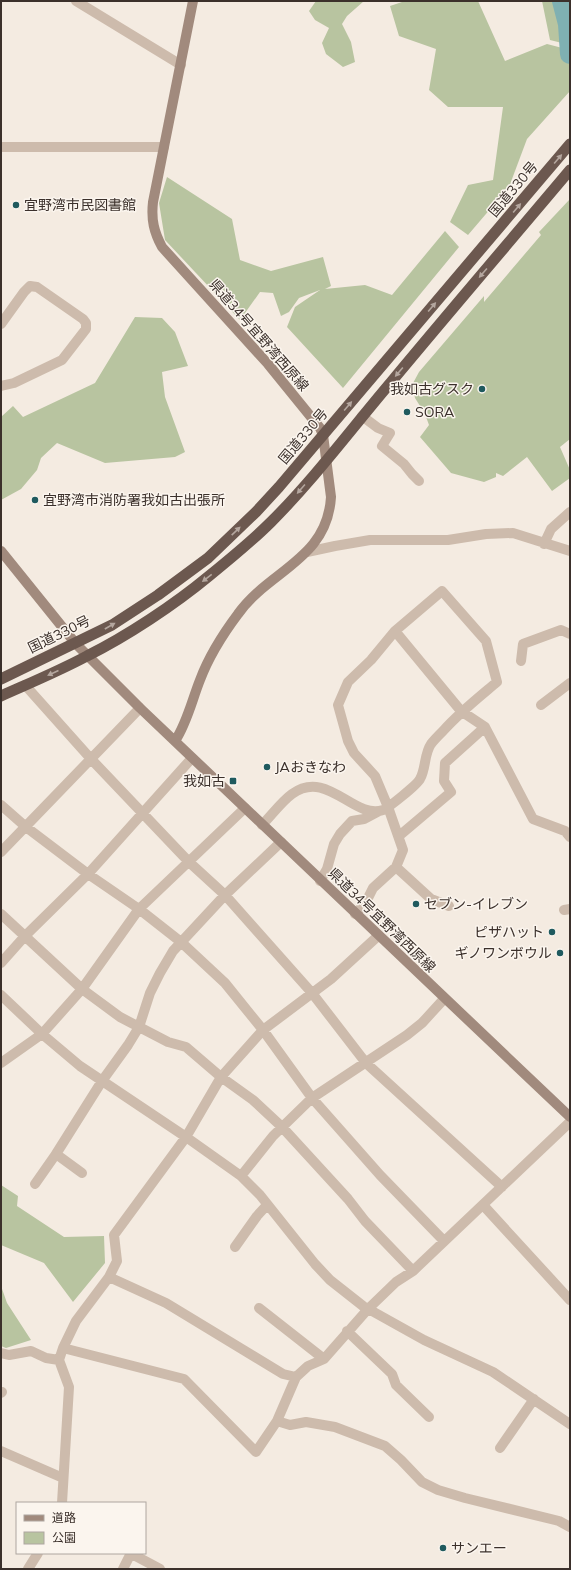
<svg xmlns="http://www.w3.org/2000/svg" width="571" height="1570" viewBox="0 0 571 1570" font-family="Mulish,'Noto Sans JP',sans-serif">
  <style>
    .green { fill: #b8c4a0 }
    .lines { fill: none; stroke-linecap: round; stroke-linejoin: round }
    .river { stroke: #7fb0b2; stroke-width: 20 }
    .minor { stroke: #cdbbac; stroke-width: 10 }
    .secondary { stroke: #a18a7d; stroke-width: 10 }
    .trunk { stroke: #6c584f; stroke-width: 11 }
    .oneway { fill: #b4a69e }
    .poi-dot { fill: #1f5a5e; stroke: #fbf5ee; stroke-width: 1.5 }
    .labels { text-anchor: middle; stroke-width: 3; stroke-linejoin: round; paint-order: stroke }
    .street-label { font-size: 14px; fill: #3b302b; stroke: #fbf5ee }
    .poi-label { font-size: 14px; fill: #3b302b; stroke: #fbf5ee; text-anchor: start }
  </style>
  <rect width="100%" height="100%" fill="#f4ebe1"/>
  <path class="green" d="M316 1H364L347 16 342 24 351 42 355 62 343 67 326 54 322 43 329 28 315 20 309 11Z
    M405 1H478L505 61 547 44 570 50V91L527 139 509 187 468 235 450 222 468 185 493 180 503 107H448L429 90 436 49 399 36 390 6Z
    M542 1H570V45L550 40Z
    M167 177 232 219 240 260 271 271 323 257 331 286 325 289 365 285 392 295 445 231 459 247 343 388 287 327 295 307 320 290 299 298 289 312 281 316 273 293 260 292 240 320 165 240 159 203Z
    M570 199V439L560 447 570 470V478L552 491 527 457 503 476 496 473V477L484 482 451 473 420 437 429 425 425 414 415 398 412 385 419 372 484 296V302L541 235 539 232Z
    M135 317 162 318 175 332 188 366 162 372 165 397 185 452 175 457 105 463 57 443 41 458 37 470 21 489 1 500V417L13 406 23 417 95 383Z
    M1 1185 18 1196 17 1206 64 1237 104 1236 105 1263 73 1302 44 1263 1 1245Z
    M1 1286 7 1303 31 1340 6 1348 1 1346Z"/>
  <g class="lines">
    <path class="river" d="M562 1 568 24 570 54"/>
    <path class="minor" d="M76 1 181 65
      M1 147H164
      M1 324 24 292 30 286 37 287 83 319 86 323V329L62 360 14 383 1 386
      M362 416 378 428 390 433 382 446 404 464 412 474 419 481
      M544 544 551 529 570 512
      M307 552 335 546 370 540H448L486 534 513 533 570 551
      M521 661 523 644 561 630 570 634
      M25 685 91 759 189 862 225 895 312 993 366 1063 502 1187
      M541 705 570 683
      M485 727 533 819 565 831 570 837
      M1 805 26 827 88 874 139 909 181 942 225 983 263 1030 312 1098 380 1175 444 1241
      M262 825C272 815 281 802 292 794 327 768 354 820 383 810 388 808 417 785 420 779 426 769 424 754 431 744 434 740 439 735 443 731 460 712 478 698 497 682L486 641 442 591 395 631
      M1 852 140 708
      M396 867 431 899 449 906
      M320 881 327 869 334 844 340 834 352 821 364 819 379 811
      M564 910 570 909
      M1 914 82 989 120 1017 168 1042 186 1047 221 1077 253 1100 282 1127 348 1199 365 1221 413 1271
      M355 914 365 904 373 888 396 867 403 850 388 807 375 776 354 753 348 741 338 705 348 682 371 660 395 631 461 711 485 727 445 763 444 781 451 792 399 836
      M1 963 25 936 88 874 192 758
      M1 995 42 1034 80 1066 186 1137 241 1176 260 1195 315 1264 330 1280 363 1306 424 1340 493 1372 570 1424
      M1 1063 42 1034 82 989 139 909 245 808
      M82 1173 56 1154 102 1081 128 1045 139 1027 150 993 160 973 173 951 225 895 281 842
      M241 1176 273 1136 312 1098 407 1035 422 1023 444 999
      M35 1184 56 1154
      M483 1205 570 1300
      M235 1247 257 1216 267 1205
      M109 1277 166 1303 283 1374 296 1377 308 1366 324 1359 368 1309 396 1282 413 1271 570 1122
      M259 1308 324 1359
      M347 1331 392 1374 396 1385 429 1417
      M63 1348 184 1379 256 1452 277 1421 296 1377
      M1 1353 9 1355 31 1351 46 1358 59 1360
      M1 1393 2 1392
      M277 1421 290 1425 306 1422 335 1427 385 1446 401 1460 422 1482 438 1490 465 1498 559 1521 570 1527
      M500 1448 534 1399
      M1 1451 63 1478
      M62 1503 69 1387 59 1360 63 1348 76 1321 109 1277 117 1261 114 1235 186 1137 221 1077 263 1030 331 979 378 936
      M130 1553 160 1569
      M28 1569 38 1553
      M123 1569 131 1553"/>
    <path class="secondary" d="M1 551 76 644 140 708 570 1117
      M175 741C187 723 192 700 200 680 209 656 223 634 238 614 269 570 327 560 331 497L323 435 320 428 268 364 162 247C154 232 151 220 153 202L193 1"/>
    <path class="trunk" d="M1 679 112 625 158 595 208 558 256 512 279 487 570 144
      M1 696C30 683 59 671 87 656 127 636 174 605 209 576 230 559 252 541 271 522 315 478 352 428 392 381 451 310 511 240 570 170"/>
  </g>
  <defs><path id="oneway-solid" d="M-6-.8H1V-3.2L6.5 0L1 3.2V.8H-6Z"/></defs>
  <g class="oneway">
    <use href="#oneway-solid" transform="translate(558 159) rotate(-50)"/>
    <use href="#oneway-solid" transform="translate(517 208) rotate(-50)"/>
    <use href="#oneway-solid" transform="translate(483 273) rotate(131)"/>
    <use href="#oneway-solid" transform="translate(432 307) rotate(-50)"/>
    <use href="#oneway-solid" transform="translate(399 372) rotate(130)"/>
    <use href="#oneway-solid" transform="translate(348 406) rotate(-50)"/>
    <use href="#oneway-solid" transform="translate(301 489) rotate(131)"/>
    <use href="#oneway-solid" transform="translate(236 531) rotate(-44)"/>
    <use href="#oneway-solid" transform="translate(207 578) rotate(142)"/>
    <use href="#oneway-solid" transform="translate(110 626) rotate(-30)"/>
    <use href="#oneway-solid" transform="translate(53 673) rotate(156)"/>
  </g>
  <g class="poi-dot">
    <circle cx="16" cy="205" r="4"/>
    <circle cx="482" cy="389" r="4"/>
    <circle cx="407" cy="412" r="4"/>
    <circle cx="35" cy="500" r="4"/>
    <circle cx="267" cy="767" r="4"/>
    <rect x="229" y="777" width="8" height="8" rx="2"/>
    <circle cx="416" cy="904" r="4"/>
    <circle cx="552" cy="932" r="4"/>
    <circle cx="560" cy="953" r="4"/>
    <circle cx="443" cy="1548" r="4"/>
  </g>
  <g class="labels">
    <g class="street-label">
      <text transform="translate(513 189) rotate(-50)" y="5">国道330号</text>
      <text transform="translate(259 335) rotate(49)" y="5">県道34号宜野湾西原線</text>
      <text transform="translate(303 436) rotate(-50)" y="5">国道330号</text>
      <text transform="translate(59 634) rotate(-26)" y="5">国道330号</text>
      <text transform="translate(382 920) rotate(44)" y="5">県道34号宜野湾西原線</text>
    </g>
    <g class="poi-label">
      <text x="24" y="210">宜野湾市民図書館</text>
      <text x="474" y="394" text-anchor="end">我如古グスク</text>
      <text x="415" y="417">SORA</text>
      <text x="43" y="505">宜野湾市消防署我如古出張所</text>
      <text x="275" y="772">JAおきなわ</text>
      <text x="225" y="786" text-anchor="end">我如古</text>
      <text x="424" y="909">セブン-イレブン</text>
      <text x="544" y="937" text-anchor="end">ピザハット</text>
      <text x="552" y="958" text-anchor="end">ギノワンボウル</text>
      <text x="451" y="1553">サンエー</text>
    </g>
  </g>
  <rect width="571" height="1570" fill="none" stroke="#3b302b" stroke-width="4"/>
  <rect x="16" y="1502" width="130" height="52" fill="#fbf5ee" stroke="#aea6a0"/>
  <rect x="24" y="1515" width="20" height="6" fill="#a18a7d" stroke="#aea6a0"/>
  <text x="52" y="1522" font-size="12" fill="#3b302b">道路</text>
  <rect x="24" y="1532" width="20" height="12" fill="#b8c4a0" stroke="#aea6a0"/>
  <text x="52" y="1542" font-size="12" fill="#3b302b">公園</text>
</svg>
